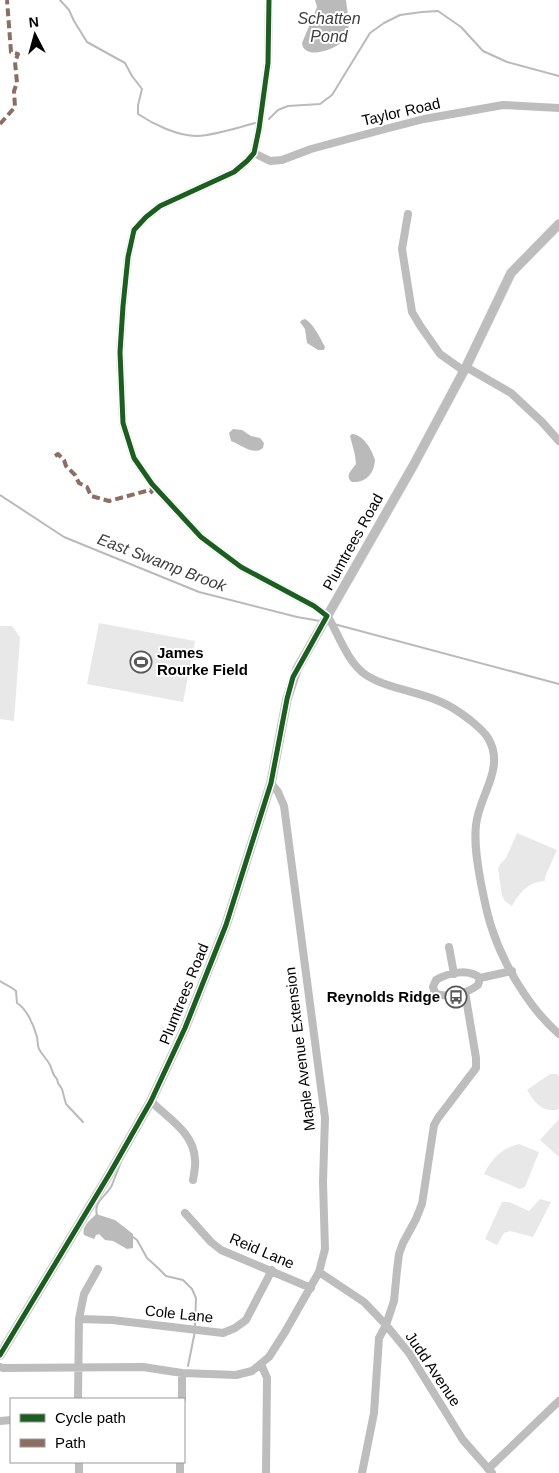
<svg xmlns="http://www.w3.org/2000/svg" width="559" height="1473" viewBox="0 0 559 1473" font-family="Arial,sans-serif">
  <style>
    .green { fill: #e8e8e8 }
    .water { fill: #bababa }
    .lines { fill: none; stroke-linecap: round; stroke-linejoin: round }
    .stream { stroke: #bababa; stroke-width: 2 }
    .major-casing { stroke: #dbdbdb; stroke-width: 10 }
    .minor { stroke: #bdbdbd; stroke-width: 8 }
    .major { stroke: #bdbdbd; stroke-width: 9 }
    .quiet { stroke: #8d6e63; stroke-width: 4; stroke-dasharray: 8 4; stroke-linecap: butt }
    .cycleway-casing { stroke: #fff; stroke-width: 8 }
    .cycleway { stroke: #1b5e20; stroke-width: 5 }
    .labels { text-anchor: middle; stroke-width: 4; stroke-linejoin: round; paint-order: stroke }
    .street-label { font-size: 15px; fill: #000; stroke: #fff }
    .poi-label { font-size: 15px; font-weight: bold; fill: #000; stroke: #fff; text-anchor: start }
    .water-label { font-size: 16px; font-style: italic; fill: #3e3e3e; stroke: #fff }
  </style>
  <rect width="100%" height="100%" fill="#fff"/>
  <path class="green" d="M99 623 195 641 183 702 87 684Z
    M0 626H12L20 637 14 721 0 719Z
    M517 833 557 850 545 877V881C528 882 520 892 512 906L505 901 502 896 498 868 501 863 506 858Z
    M550 1074H557L559 1077V1109C543 1114 534 1102 527 1090Z
    M559 1119V1157L540 1140Z
    M519 1144 539 1152 525 1187 520 1189 484 1174C492 1158 502 1148 519 1144Z
    M540 1199 551 1202 533 1237 510 1231 504 1233 497 1245 485 1239 502 1202H509L529 1211Z"/>
  <path class="water" d="M315 0H346C347 11 351 25 347 36 343 47 304 63 302 43L317 7Z
    M305 319C314 324 320 338 325 347L324 350H318L307 343 305 329 300 322 302 320Z
    M233 429 242 430 251 436 260 438 264 443 263 448C253 456 242 445 231 441L229 433Z
    M352 434C364 435 372 450 375 460 374 474 366 483 352 482 344 476 352 470 356 464L355 455 350 436Z
    M96 1214 115 1220 133 1234V1248L127 1249 113 1241 105 1240 99 1234 96 1235 94 1239 84 1235C81 1226 91 1220 96 1214Z"/>
  <g class="lines">
    <path class="stream" d="M60 0 69 10 74 21 87 42 125 63 132 76 142 89 138 105V114C153 124 177 136 197 136 216 135 236 128 255 123
      M269 119 278 110 288 106 320 104 332 95 370 33 384 23 400 15 422 12 438 11 461 27 483 51 507 62 559 76
      M0 495 64 537 199 592 297 617 320 621
      M334 624 559 684
      M0 981C5 985 11 986 16 991L17 1003C27 1009 34 1026 37 1037 38 1041 37 1045 39 1049 42 1055 47 1059 50 1065 53 1071 52 1075 57 1079L58 1083 62 1089 66 1104 83 1122
      M97 1215C93 1201 107 1196 112 1185 115 1177 118 1170 121 1162
      M133 1237 137 1240 147 1258 158 1268 166 1276 183 1280 192 1289 196 1298 195 1326
      M188 1366 195 1331"/>
    <g class="major-casing">
      <path id="major" d="M0 1355 110 1173 151 1101 185 1028 226 925 271 783 287 699 297 669 413 466 466 367 511 273 559 224"/>
    </g>
    <path class="minor" d="M269 0 268 63 259 129 254 153 247 161 234 172 160 206 146 217 134 230 128 257 123 306 120 352 123 423 134 458 152 484 201 537 241 567 314 606C318 609 323 612 326 615 330 619 332 624 334 628 342 644 351 665 366 675 388 689 417 691 441 702 451 706 461 713 470 720 476 725 484 731 488 738 506 768 479 795 476 825 474 843 477 861 480 878 483 894 486 910 491 926 503 964 529 1008 559 1034
      M254 153 270 161 282 160 311 149 385 129 424 119 503 105 559 108
      M408 214 402 249 412 312 421 327 440 354 464 371
      M466 367 511 393 542 422 559 441
      M449 947 454 974
      M480 978 478 985C468 993 447 999 435 993L433 987 436 980C448 973 468 968 480 978L512 971
      M151 1101C168 1119 194 1132 195 1160 196 1166 194 1173 193 1180
      M185 1213 211 1242 221 1250 311 1288
      M319 1272 364 1302 386 1325 409 1353 463 1440 492 1473
      M79 1319 112 1320 223 1333 235 1328 246 1320 272 1270
      M261 1364 267 1378 266 1473
      M0 1367 3 1368 143 1367 182 1373 236 1375 252 1371 269 1357 285 1332 319 1272 325 1249 323 1182 325 1118 284 806 278 792 271 783
      M78 1399 79 1319 84 1294 98 1269
      M182 1399V1373
      M0 1421 11 1420
      M79 1462V1473
      M488 1469 559 1401
      M180 1473V1462
      M362 1473 374 1413 379 1338 386 1325 394 1301 397 1270 399 1254 403 1243 416 1219 422 1204 434 1125 438 1118 476 1068V1058L465 992"/>
    <use href="#major" class="major"/>
    <path class="quiet" d="M0 124 15 107 14 91 17 83 15 62 18 54 11 52 7 0
      M55 456 58 454 64 460 66 466 75 475 79 483 87 487 91 496 109 501 150 490 153 493"/>
    <g class="cycleway-casing">
      <path id="cycleway" d="M0 1355 110 1173 151 1101 185 1028 226 925 271 783 287 699 293 677 327 616 314 606 241 567 201 537 152 484 134 458 123 423 120 352 123 306 128 257 134 230 146 217 160 206 234 172 247 161 254 153 259 129 268 63 269 0"/>
    </g>
    <use href="#cycleway" class="cycleway"/>
  </g>
  <defs>
    <g id="stadium-ring" transform="scale(1.125)"><circle r="9.5" fill="#fff" stroke="#595959" stroke-width="1.5"/><path d="M0-5a6.5 5 0 1 0 0 10a6.5 5 0 1 0 0-10ZM-3.5-1.8h7v3.6h-7Z" fill="#595959"/></g>
    <g id="bus-ring" transform="scale(1.125)"><circle r="9.5" fill="#fff" stroke="#595959" stroke-width="1.5"/><path d="M-5-6H5V4H4V6H2V4H-2V6H-4V4H-5ZM-3.5-4V0h7V-4ZM-3.5 1.2v1.5H-2V1.2ZM2 1.2v1.5H3.5V1.2Z" fill="#595959"/></g>
  </defs>
  <g fill-rule="evenodd">
    <use href="#stadium-ring" x="141" y="662"/>
    <use href="#bus-ring" x="456" y="997"/>
  </g>
  <g class="labels">
    <g class="street-label">
      <text transform="translate(401 112) rotate(-13)" y="5">Taylor Road</text>
      <text transform="translate(353 542) rotate(-61)" y="5">Plumtrees Road</text>
      <text transform="translate(184 994) rotate(-68)" y="5">Plumtrees Road</text>
      <text transform="translate(300 1049) rotate(-97)" y="5">Maple Avenue Extension</text>
      <text transform="translate(262 1251) rotate(23)" y="5">Reid Lane</text>
      <text transform="translate(179 1314) rotate(6)" y="5">Cole Lane</text>
      <text transform="translate(433 1369) rotate(56)" y="5">Judd Avenue</text>
    </g>
    <g class="poi-label">
      <text x="157" y="658">James<tspan x="157" dy="17">Rourke Field</tspan></text>
      <text x="440" y="1002" text-anchor="end">Reynolds Ridge</text>
    </g>
    <g class="water-label">
      <text x="329" y="24">Schatten<tspan x="329" dy="18">Pond</tspan></text>
      <text transform="translate(162 562) rotate(21)" y="6">East Swamp Brook</text>
    </g>
  </g>
  <rect x="10" y="1398" width="175" height="65" fill="#ffffff" stroke="#999999"/>
  <rect x="20" y="1414" width="25" height="8" fill="#1b5e20" stroke="#999999"/>
  <text x="55" y="1423" font-size="15" fill="#000000">Cycle path</text>
  <rect x="20" y="1439" width="25" height="8" fill="#8d6e63" stroke="#999999"/>
  <text x="55" y="1448" font-size="15" fill="#000000">Path</text>
  <g transform="translate(35 35) rotate(354)" stroke="#ffffff" stroke-width="4" paint-order="stroke">
  <path d="M0-4L9 19L0 12L-9 19Z" fill="#000000"/>
  <text y="-8" font-size="14" font-weight="bold" text-anchor="middle" fill="#000000">N</text>
  </g>
</svg>
